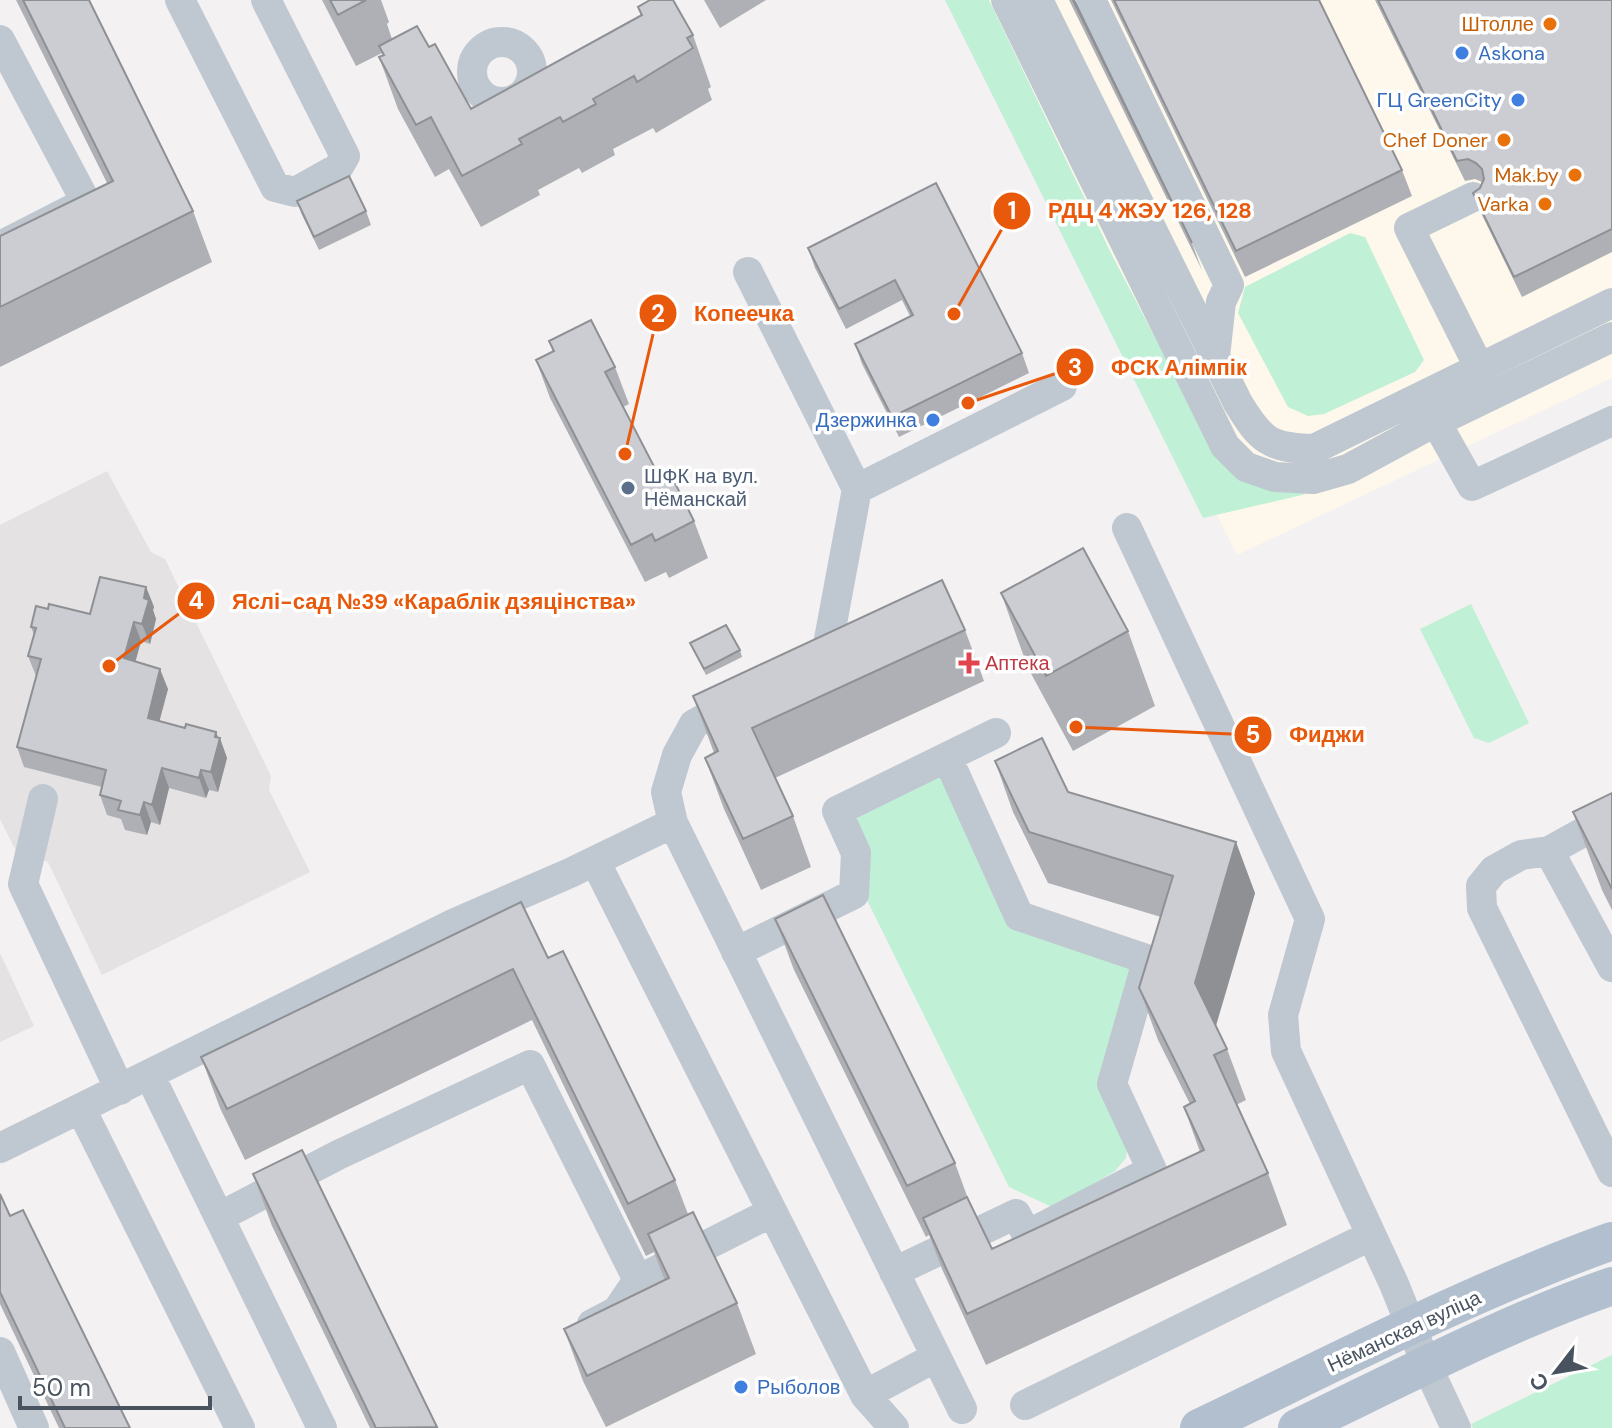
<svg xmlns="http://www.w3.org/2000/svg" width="1612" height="1428" viewBox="0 0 1612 1428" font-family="'DM Sans',sans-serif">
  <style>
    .commercial { fill: #fdf8eb }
    .education { fill: #e4e2e3 }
    .green { fill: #c0f0d5 }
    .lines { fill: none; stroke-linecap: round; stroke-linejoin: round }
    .minor { stroke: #bfc7d0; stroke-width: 30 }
    .major { stroke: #b1bfcf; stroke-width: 38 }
    .wall { fill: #afb0b5 }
    .shaded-wall { fill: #8e9094 }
    .building { fill: #cbcdd3; stroke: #8e9094; stroke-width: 2 }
    .food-dot { fill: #e8710a; stroke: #fff; stroke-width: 3 }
    .shop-dot { fill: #3f7fe0; stroke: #fff; stroke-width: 3 }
    .service-dot { fill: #5c6f8a; stroke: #fff; stroke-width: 3 }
    .health-dot { fill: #e0444e; stroke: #fff; stroke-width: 3 }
    .labels { text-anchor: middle; stroke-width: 7; stroke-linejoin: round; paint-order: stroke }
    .food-label { font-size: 20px; fill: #c56008; stroke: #fff; text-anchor: end }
    .shop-label { font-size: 20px; fill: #366cbe; stroke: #fff; text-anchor: start }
    .service-label { font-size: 20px; fill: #4e5e75; stroke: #fff; text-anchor: start }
    .health-label { font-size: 20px; fill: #be3a42; stroke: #fff; text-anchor: start }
    .street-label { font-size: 20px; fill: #48535f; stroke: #fff }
    .leader { fill: none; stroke: #e8590c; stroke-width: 3 }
    .callout-dot { fill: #e8590c; stroke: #fff; stroke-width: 3 }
    .mark-label { font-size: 24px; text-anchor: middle; font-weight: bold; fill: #fff }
    .callout-label { font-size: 22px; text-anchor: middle; font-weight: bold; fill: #e8590c; stroke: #fff; stroke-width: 7; stroke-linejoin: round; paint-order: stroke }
  </style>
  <rect width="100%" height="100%" fill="#f3f1f1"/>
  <path class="commercial" d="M958 0H1612V378L1237 555Z"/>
  <path class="education" d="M107 471 151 552 165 559 271 776 269 790 310 872 102 975 48 862 17 853 0 819V525Z
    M0 953 34 1026 0 1042Z"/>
  <path class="green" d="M945 0H989L1112 255 1206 435 1256 485 1306 494 1203 518Z
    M1350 233 1365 237 1424 360 1415 372 1324 414 1308 416 1288 407 1238 313 1245 287Z
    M1471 604 1529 723 1489 743 1474 738 1420 629Z
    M944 767 1014 920 1134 962 1101 1082 1128 1141 1126 1158 1115 1171 1054 1208 1009 1187 863 892 852 813Z
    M1612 1355V1428H1473L1471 1424Z"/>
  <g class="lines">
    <path class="minor" d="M180 0 275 187 295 192 338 168 345 156 266 0
      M1006 0 1225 446 1246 467 1275 477 1313 479 1348 469 1420 430 1612 337
      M1038 0 1238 403C1261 441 1270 448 1314 449L1612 303
      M1091 0 1229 285 1221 302 1215 356
      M0 40 86 202 0 246
      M472 72a30 30 0 1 1 60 0a30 30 0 1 1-60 0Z
      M1473 197 1409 228 1479 367
      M748 272 857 489 827 650 809 661
      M1436 422 1472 486 1612 421
      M857 489 1062 386
      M1127 528 1310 919 1283 1015 1286 1051 1394 1284 1427 1366 1456 1428
      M735 701 694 724 677 755 666 792 673 823 962 1409
      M43 799 23 884 120 1090
      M1605 820 1549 851 1521 855 1494 870 1481 886 1482 908 1612 1172
      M1549 851 1612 967
      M595 861 865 1395 894 1428
      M736 952 854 894 856 853 837 811 996 733
      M150 1076 322 1428
      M81 1109 240 1428
      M0 1148 455 923 570 873 673 823
      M219 1217 338 1155 530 1065 638 1280 617 1311 592 1324
      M894 1272 1016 1214 1027 1235 1152 1170 1112 1084 1144 972 1146 959 1019 916 947 757
      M638 1280 772 1212
      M0 1352 34 1428
      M865 1395 936 1357
      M1025 1405 1370 1236"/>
    <path class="major" d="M1199 1428C1335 1363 1470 1292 1612 1241
      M1297 1428C1399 1379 1505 1323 1612 1286"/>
  </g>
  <path class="wall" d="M16 0H89L193 211 212 262 0 367V236L107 183Z
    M322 0H381L389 22 387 24 392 39 429 47 471 109 641 16 638 7 693 35 711 87 708 89 712 100 656 133 653 128 613 149 615 155 582 173 579 168 538 190 540 195 481 227 449 169 435 177 398 109 379 57 383 55 382 53 356 66Z
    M704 0H766L720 28Z
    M1069 0H1074L1192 243 1202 270Z
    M1111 0H1319L1402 170 1412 196 1245 277Z
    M1375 0H1612V252L1522 297 1481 213 1473 193 1480 188 1482 182 1475 179 1465 181Z
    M936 183 1022 353 1029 373 899 437 862 364 855 344 910 316 902 300 846 329 815 268 808 248Z
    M297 201 366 211 371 225 319 250 302 215Z
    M549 341 615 367 629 404 623 407 662 482 694 521 708 558 669 578 666 572 645 582 550 398 536 360 553 352Z
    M146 587 154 607 153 610 156 619 150 644 141 641 135 662 168 689 159 721 185 728 216 732 227 758 218 792 209 790 206 798 169 788 160 825 151 822 147 835 125 830 121 819 107 815 100 795 102 787 24 767 17 747 36 676 28 656 34 635 31 627 48 609 90 614Z
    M1001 593 1128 631 1155 706 1073 751 1028 668Z
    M965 630 984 681 775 778 793 816 811 867 761 890 724 809 705 758 714 753 693 696Z
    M690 643 740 650 742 657 706 675Z
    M995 761 1068 792 1255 893 1216 1026 1227 1049 1246 1100 1236 1105 1268 1173 1287 1225 986 1365 942 1269 929 1235 926 1237 794 970 775 919 955 1163 970 1204 992 1249 1200 1152 1184 1107 1190 1104 1158 1040 1139 988 1161 917 1048 883 1013 812Z
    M1612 793V910L1602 890 1573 812Z
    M548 958 675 1180 688 1214 737 1303 756 1354 606 1427 583 1381 564 1329 665 1281 654 1252 646 1256 532 1020 245 1160 220 1108 201 1057Z
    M302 1150 437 1428H370L272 1226 253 1174Z
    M0 1194 10 1216 130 1428H59L0 1304Z"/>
  <path class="shaded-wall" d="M146 587 154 607 153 610 156 619 150 644 142 624 144 598Z
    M134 622 141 641 131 678 124 658Z
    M160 669 168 689 155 738 148 718Z
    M216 732 219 741 220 738 227 758 218 792 211 772Z
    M162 768 169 788 160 825 152 805Z
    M201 770 209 790 206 798 199 778Z
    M144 802 151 822 147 835 140 815Z
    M1236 842 1255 893 1213 1035 1195 983Z"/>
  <path class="building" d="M23 0H89L193 211 0 307V236L113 181Z
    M330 0H366L338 15Z
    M650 0H673L693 35 687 38 693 48 637 82 634 76 593 99 596 104 563 122 560 117 519 139 522 144 462 176 431 117 416 125 379 57 384 55 379 46 417 26 429 47 435 44 471 109 642 15 638 7Z
    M1073 0H1074L1192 243Z
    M1114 0H1319L1402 170 1236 251Z
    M1378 0H1612V229L1514 277 1473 193 1480 188 1484 179 1482 169 1476 163 1468 159 1457 161Z
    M349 176 366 211 314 237 297 201Z
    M936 183 1022 353 892 417 855 344 913 315 895 280 839 309 808 248Z
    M591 320 615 367 605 372 662 482 672 477 694 521 655 541 652 534 631 545 536 360 554 351 549 341Z
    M1083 548 1128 631 1046 676 1001 593Z
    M100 577 146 587 144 598 149 600 142 624 134 622 124 658 160 669 148 718 185 728 186 724 216 732 215 737 220 738 211 772 201 770 199 778 162 768 152 805 144 802 140 815 118 810 121 801 100 795 106 770 17 747 41 659 28 656 36 628 31 627 36 606 48 609 49 604 90 614Z
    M942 580 965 630 752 728 793 816 743 839 705 758 718 751 693 696Z
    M726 625 740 650 704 669 690 643Z
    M1042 738 1068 792 1236 842 1195 983 1227 1049 1214 1055 1268 1173 967 1314 923 1218 967 1197 992 1249 1204 1150 1184 1107 1195 1101 1139 988 1173 876 1029 832 995 761Z
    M1612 793V889L1573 812Z
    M823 895 955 1163 907 1186 775 919Z
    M521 902 548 958 563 951 675 1180 628 1204 513 969 227 1109 201 1057Z
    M302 1150 437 1427 376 1428 253 1174Z
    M0 1194 10 1216 23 1210 130 1428H65L0 1292Z
    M693 1212 737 1303 587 1376 564 1329 669 1278 648 1234Z"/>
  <g class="food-dot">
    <circle cx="1550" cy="24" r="8"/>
    <circle cx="1504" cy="140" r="8"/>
    <circle cx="1575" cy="175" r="8"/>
    <circle cx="1545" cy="204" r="8"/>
  </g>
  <g class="shop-dot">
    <circle cx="1462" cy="53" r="8"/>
    <circle cx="1518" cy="100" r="8"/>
    <circle cx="933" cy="420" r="8"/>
    <circle cx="741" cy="1387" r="8"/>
  </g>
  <circle class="service-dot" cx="628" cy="488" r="8"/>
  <path class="health-dot" d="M965 651h8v8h8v8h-8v8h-8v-8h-8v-8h8z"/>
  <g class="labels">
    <g class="food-label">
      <text x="1534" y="31">Штолле</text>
      <text x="1488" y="147">Chef Doner</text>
      <text x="1559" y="182">Mak.by</text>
      <text x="1529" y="211">Varka</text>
    </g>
    <g class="shop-label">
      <text x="1478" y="60">Askona</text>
      <text x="1502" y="107" text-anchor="end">ГЦ GreenCity</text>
      <text x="917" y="427" text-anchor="end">Дзержинка</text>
      <text x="757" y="1394">Рыболов</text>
    </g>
    <g class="service-label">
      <text x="644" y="483">ШФК на вул.<tspan x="644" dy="23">Нёманскай</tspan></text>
    </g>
    <g class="health-label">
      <text x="985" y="670">Аптека</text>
    </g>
    <g class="street-label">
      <text transform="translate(1404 1331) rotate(-25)" y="7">Нёманская вуліца</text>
    </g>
  </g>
  <path class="leader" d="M954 314L1012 211M625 454L658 313M968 403L1075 367M109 666L196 601M1076 727L1253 735"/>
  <g class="callout-dot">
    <circle cx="954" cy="314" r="8"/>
    <circle cx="625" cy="454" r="8"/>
    <circle cx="968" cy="403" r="8"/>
    <circle cx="109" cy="666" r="8"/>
    <circle cx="1076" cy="727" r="8"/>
    <circle cx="1012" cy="211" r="20"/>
    <circle cx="658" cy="313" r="20"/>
    <circle cx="1075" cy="367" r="20"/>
    <circle cx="196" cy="601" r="20"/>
    <circle cx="1253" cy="735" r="20"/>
  </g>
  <g class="mark-label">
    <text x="1012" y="219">1</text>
    <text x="658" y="322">2</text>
    <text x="1075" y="376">3</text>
    <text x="196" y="609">4</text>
    <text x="1253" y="743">5</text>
  </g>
  <g class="callout-label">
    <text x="1150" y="218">РДЦ 4 ЖЭУ 126, 128</text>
    <text x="744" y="321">Копеечка</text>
    <text x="1179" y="375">ФСК Алімпік</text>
    <text x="434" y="609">Яслі-сад №39 «Караблік дзяцінства»</text>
    <text x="1327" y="742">Фиджи</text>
  </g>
  <g transform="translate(1556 1372) rotate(239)" stroke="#ffffff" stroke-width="6" paint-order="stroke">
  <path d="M0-6L14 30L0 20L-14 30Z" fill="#48535f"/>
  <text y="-12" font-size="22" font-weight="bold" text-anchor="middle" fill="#48535f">С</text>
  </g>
  <path d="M20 1396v12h190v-12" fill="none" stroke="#48535f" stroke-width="4"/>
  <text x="32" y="1396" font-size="24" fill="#48535f" stroke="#ffffff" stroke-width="6" paint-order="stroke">50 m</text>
</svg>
